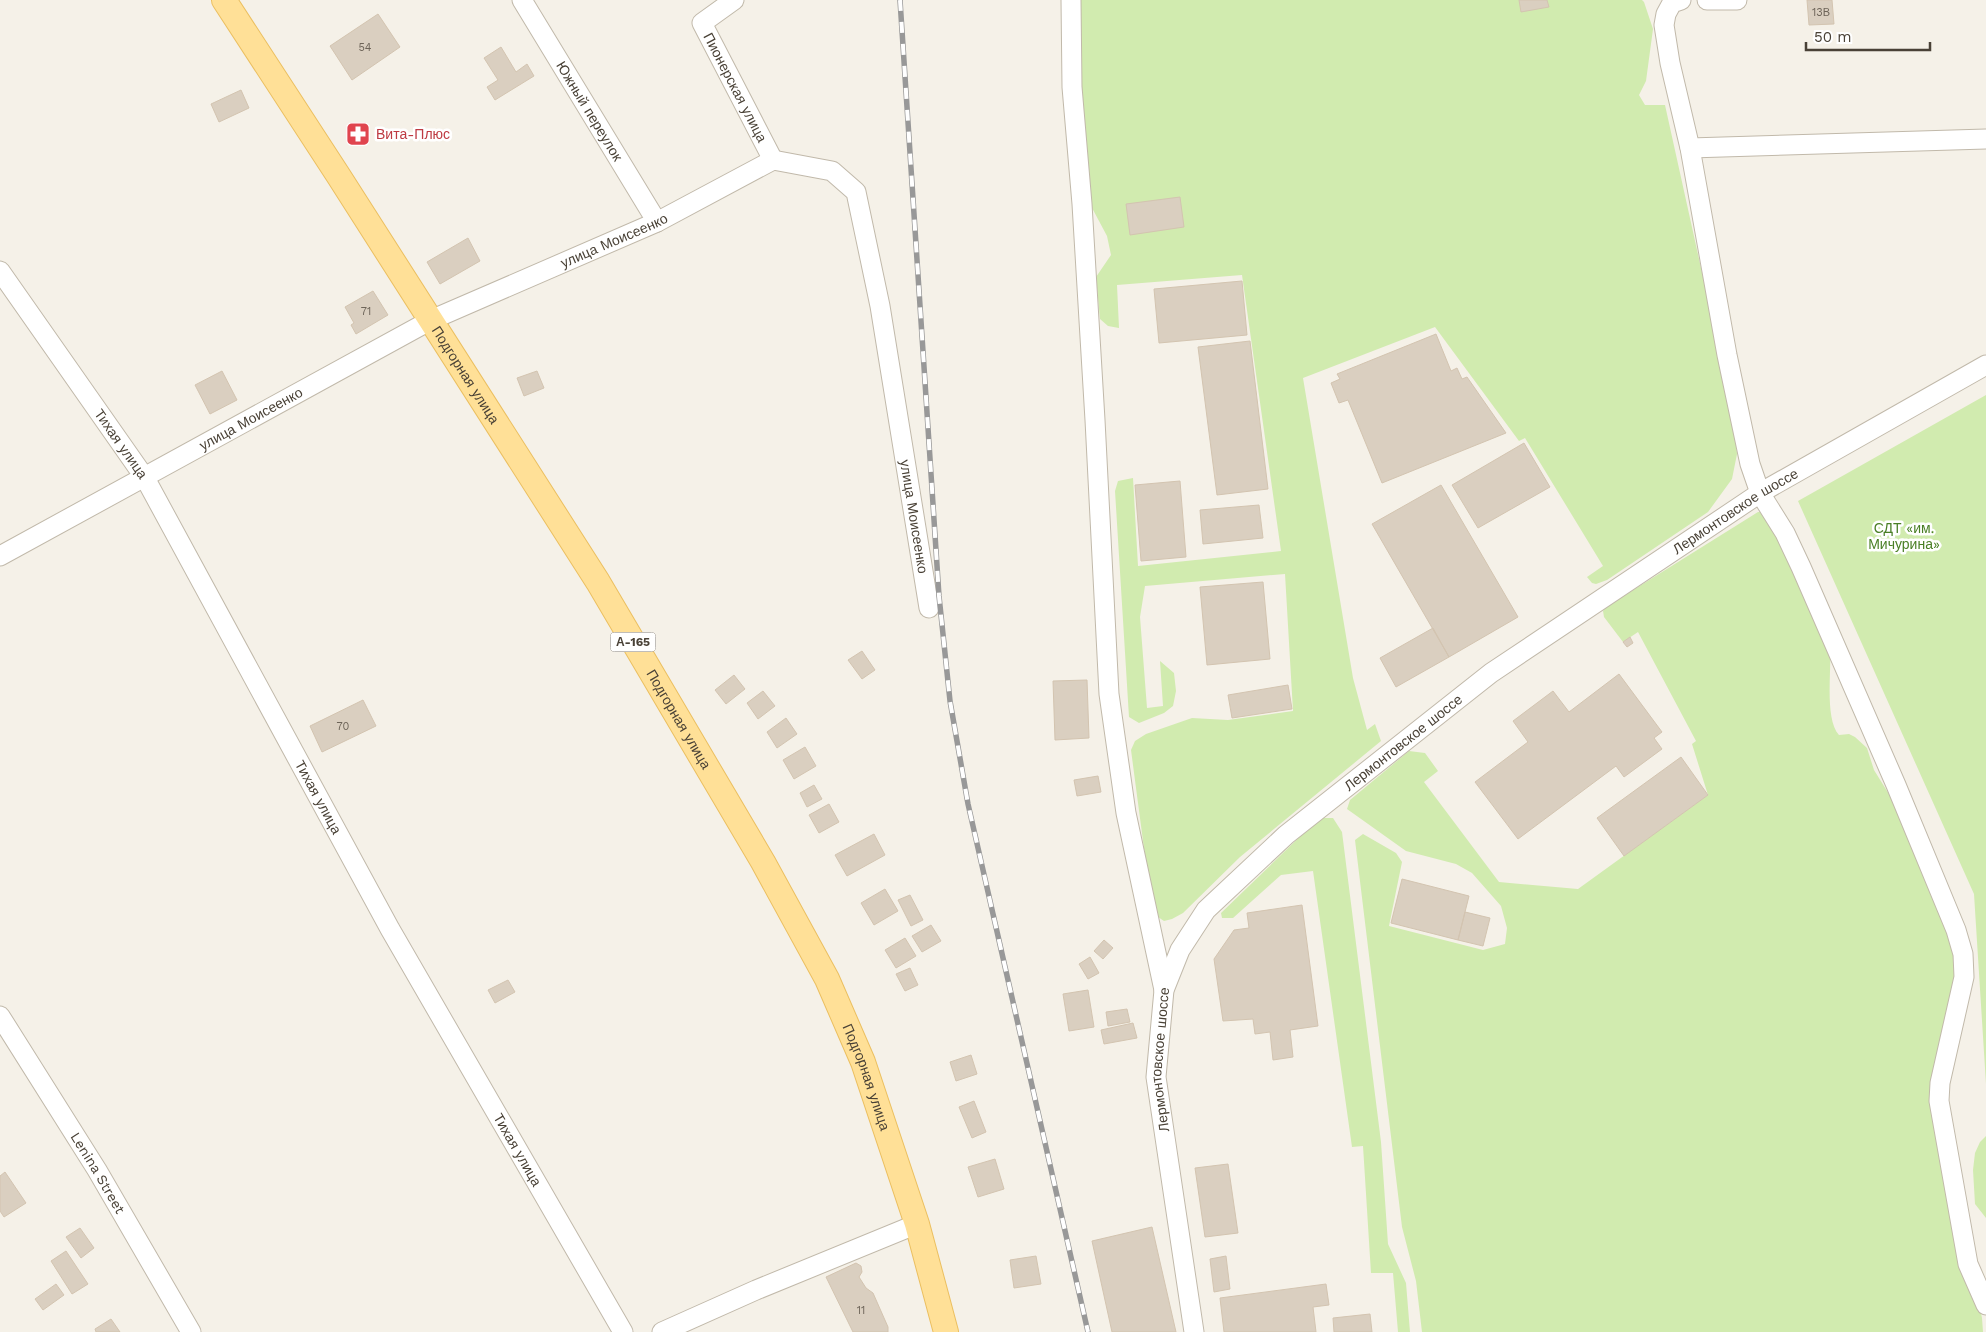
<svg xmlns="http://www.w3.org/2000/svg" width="1986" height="1332" viewBox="0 0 1986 1332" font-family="'Work Sans',sans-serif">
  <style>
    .green { fill: #d1ebaf }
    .building { fill: #dacfc0; stroke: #d3c4b0 }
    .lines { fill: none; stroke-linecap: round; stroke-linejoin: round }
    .minor-casing { stroke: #c1b9aa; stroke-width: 21 }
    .major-casing { stroke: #ebbf60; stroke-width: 26 }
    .minor { stroke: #fff; stroke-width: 19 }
    .major { stroke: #ffe097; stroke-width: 24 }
    .rail-casing { stroke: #989898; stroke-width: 5.5 }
    .rail { stroke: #fff; stroke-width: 4; stroke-dasharray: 11; stroke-linecap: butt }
    .labels { text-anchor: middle; stroke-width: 5; stroke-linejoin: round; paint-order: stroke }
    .number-label { font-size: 11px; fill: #6d6458 }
    .shield { fill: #fff; stroke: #807a72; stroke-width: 1 }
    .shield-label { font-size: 12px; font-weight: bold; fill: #494136 }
    .street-label { font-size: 14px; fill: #494136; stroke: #fff }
    .health-label { font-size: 14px; fill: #be3a42; stroke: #fff; text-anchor: start }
    .park-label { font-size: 14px; fill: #497f25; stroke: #fff }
  </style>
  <rect width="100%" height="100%" fill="#f5f1e8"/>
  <path class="green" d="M1078 0H1642L1644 2 1653 29 1646 81 1639 95 1645 105H1665L1735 422 1737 454 1732 479 1708 512 1607 580 1596 584 1592 583 1587 577 1603 566 1525 438 1519 441 1435 327 1303 378 1353 678 1367 730 1375 724 1381 741 1240 857 1183 913 1172 919 1164 921 1158 917 1152 909 1131 750 1135 741 1146 734 1192 718 1228 720 1293 711 1285 574 1145 586 1140 617 1147 708 1163 706 1160 661 1174 673 1176 691 1173 706 1164 713 1139 723 1129 717 1115 491 1118 481 1133 478 1138 566 1281 551 1242 275 1117 285 1119 328 1108 326 1100 319 1096 277 1111 255 1107 236 1091 206 1079 52Z
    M1986 395V1084L1974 894 1798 501Z
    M1758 512H1764L1773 518 1830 646C1832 669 1824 718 1839 735L1849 734 1855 737 1867 748 1874 770 1905 820 1959 955V977L1933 1085 1982 1318 1983 1332H1422L1416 1281 1402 1227 1355 840 1363 834 1396 853 1402 862 1389 926 1483 950 1505 944 1507 928 1501 906 1472 873 1456 864 1406 851 1347 809 1350 800 1409 751 1425 753 1438 771 1424 782 1499 882 1578 889 1708 795 1692 744 1696 741 1638 632 1623 642 1604 617 1603 611 1606 607Z
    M1322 818H1333L1342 832 1381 1142 1388 1244 1406 1283 1410 1332H1398L1393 1273H1371L1363 1146 1352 1147 1313 871 1281 875 1233 918H1222L1221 913 1313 824Z
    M1986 1136V1218L1975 1204 1973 1170 1975 1153 1980 1142Z"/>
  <path class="building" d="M1519 0H1547L1549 7 1521 12Z
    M1807 0H1832L1834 24 1809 25Z
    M378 14 400 47 352 80 330 46Z
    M501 47 516 72 527 64 534 76 495 100 487 87 498 80 484 58Z
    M241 90 249 108 219 122 211 104Z
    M1180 197 1184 227 1130 235 1126 204Z
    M468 238 480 261 440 284 427 262Z
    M1242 281 1247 335 1159 343 1154 289Z
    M373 291 388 315 356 334 351 325 354 323 345 307Z
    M1436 334 1451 371 1457 368 1462 379 1467 377 1506 433 1382 483 1348 400 1339 403 1331 383 1340 379 1337 374Z
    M1250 341 1268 489 1217 495 1198 347Z
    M222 371 237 400 210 414 195 385Z
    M537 371 544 388 524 396 517 378Z
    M1524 443 1550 487 1478 528 1452 485Z
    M1180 481 1186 557 1141 561 1135 485Z
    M1441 485 1518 617 1449 657 1372 524Z
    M1259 505 1263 538 1203 544 1200 510Z
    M1263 582 1270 659 1207 665 1200 587Z
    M1433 628 1449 657 1396 687 1380 658Z
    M1630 637 1633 643 1627 647 1623 642Z
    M862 651 875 670 862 679 848 660Z
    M1619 674 1662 732 1654 738 1662 749 1624 777 1616 766 1518 839 1475 782 1528 742 1513 721 1553 691 1569 712Z
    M734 675 745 689 726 704 715 690Z
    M1087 680 1089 738 1055 740 1053 681Z
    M1288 685 1292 709 1232 718 1228 695Z
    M763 691 775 706 758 719 747 703Z
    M363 700 376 726 322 752 310 726Z
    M786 718 797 734 777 748 767 732Z
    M805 747 816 766 794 779 783 760Z
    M1681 757 1708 795 1624 856 1597 818Z
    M1098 776 1101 792 1077 796 1074 780Z
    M814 785 822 799 807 807 800 793Z
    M829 804 839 822 819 833 809 815Z
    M874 834 885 855 847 876 835 855Z
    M1402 879 1469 896 1458 940 1391 923Z
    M885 889 898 911 874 925 861 903Z
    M910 895 923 920 911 926 898 900Z
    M1302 905 1318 1026 1290 1030 1293 1057 1273 1060 1270 1032 1255 1034 1253 1019 1223 1021 1214 959 1234 930 1249 928 1247 913Z
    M1465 912 1490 918 1483 946 1458 940Z
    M931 925 941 941 922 952 912 936Z
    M905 938 916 956 896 968 885 950Z
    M1104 940 1113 948 1103 959 1094 951Z
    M1090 957 1099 973 1088 979 1079 964Z
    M910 968 918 985 905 991 896 974Z
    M508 980 515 992 495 1003 488 990Z
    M1088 990 1094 1027 1069 1031 1063 994Z
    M1127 1009 1130 1022 1108 1026 1106 1012Z
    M1133 1023 1137 1038 1104 1044 1101 1030Z
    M971 1055 977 1074 956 1081 950 1062Z
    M974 1101 986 1132 972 1138 959 1107Z
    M995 1159 1004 1189 978 1197 968 1167Z
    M1228 1164 1238 1233 1205 1237 1195 1168Z
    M5 1172 26 1203 4 1217 0 1211V1176Z
    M1152 1227 1176 1332H1112L1092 1241Z
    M80 1228 94 1248 81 1258 66 1237Z
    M66 1251 88 1284 72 1294 51 1261Z
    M1036 1256 1041 1284 1014 1288 1010 1260Z
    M1226 1256 1230 1289 1214 1292 1210 1259Z
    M856 1263 861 1266 862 1272 859 1277 866 1288 873 1293 888 1327V1332H853L826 1277Z
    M56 1284 64 1295 43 1310 35 1299Z
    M1326 1284 1329 1305 1313 1307 1316 1332H1224L1220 1298Z
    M1370 1314 1372 1332H1334L1333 1318Z
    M111 1319 120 1332H96L95 1329Z"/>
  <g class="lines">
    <g class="minor-casing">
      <g id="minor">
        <path id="s1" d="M522 0 657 222"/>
        <path id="s2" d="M734 0 702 23 773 160"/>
        <path d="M1071 0 1072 87 1082 204 1095 420 1109 694 1126 813 1164 990"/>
        <path d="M1681 0 1672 3 1666 14 1664 25 1670 63 1690 148 1727 355 1750 464 1760 493 1785 533 1801 567 1896 785 1956 930 1963 954 1964 977 1940 1083 1939 1101 1968 1264 1986 1305"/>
        <path d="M1707 0H1737"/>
        <path d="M1690 148 1986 139"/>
        <path id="s3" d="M0 271 145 478 390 929 623 1332"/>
        <path id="s4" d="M0 556 431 320 657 222 773 160 832 171 856 192 880 306 929 608"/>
        <path id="s5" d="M0 1016 97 1170 191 1332"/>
        <path d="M662 1332 756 1290 917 1224"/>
        <path id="s6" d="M1194 1332 1156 1077 1164 990 1180 950 1206 910 1286 835 1491 673 1760 493 1986 365"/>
      </g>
    </g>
    <g class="major-casing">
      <g id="major">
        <path id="s7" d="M224 0 338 175 598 582 763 862 827 979 863 1062 917 1224 946 1332"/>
      </g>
    </g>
    <use href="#minor" class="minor"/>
    <use href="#major" class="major"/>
    <g class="rail-casing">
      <path id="rail" d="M900 0 939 596 950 701 968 804 1088 1332"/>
    </g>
    <use href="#rail" class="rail"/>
  </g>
  <defs>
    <g id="pharmacy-square" transform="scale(1.25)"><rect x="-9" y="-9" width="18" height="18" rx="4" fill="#e0444e" stroke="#fff"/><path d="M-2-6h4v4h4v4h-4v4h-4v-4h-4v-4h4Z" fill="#fff"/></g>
  </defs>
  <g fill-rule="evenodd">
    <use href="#pharmacy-square" x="358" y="134"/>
  </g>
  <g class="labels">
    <g class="number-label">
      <text x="1821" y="16">13В</text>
      <text x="365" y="51">54</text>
      <text x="366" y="315">71</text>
      <text x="343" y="730">70</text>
      <text x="861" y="1314">11</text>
    </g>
    <rect class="shield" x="610.5" y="632.5" width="45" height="19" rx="4"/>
    <g class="shield-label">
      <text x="633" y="646">А-165</text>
    </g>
    <g class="street-label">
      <text dy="5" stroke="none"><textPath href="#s2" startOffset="112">Пионерская улица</textPath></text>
      <text dy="5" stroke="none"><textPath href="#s1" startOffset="130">Южный переулок</textPath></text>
      <text dy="5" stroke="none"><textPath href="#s4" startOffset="691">улица Моисеенко</textPath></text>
      <text dy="5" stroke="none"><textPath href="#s7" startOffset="446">Подгорная улица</textPath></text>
      <text dy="5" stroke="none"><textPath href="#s4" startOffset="286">улица Моисеенко</textPath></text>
      <text dy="5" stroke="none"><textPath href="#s3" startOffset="211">Тихая улица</textPath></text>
      <text dy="5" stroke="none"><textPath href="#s6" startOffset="1100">Лермонтовское шоссе</textPath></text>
      <text dy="5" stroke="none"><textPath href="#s4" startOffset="1291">улица Моисеенко</textPath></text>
      <text dy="5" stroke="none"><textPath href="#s7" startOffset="851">Подгорная улица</textPath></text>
      <text dy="5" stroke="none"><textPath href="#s6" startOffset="695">Лермонтовское шоссе</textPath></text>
      <text dy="5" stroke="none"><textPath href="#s3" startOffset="616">Тихая улица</textPath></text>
      <text dy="5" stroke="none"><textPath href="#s6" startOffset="275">Лермонтовское шоссе</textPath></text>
      <text dy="5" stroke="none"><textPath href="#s7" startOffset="1256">Подгорная улица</textPath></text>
      <text dy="5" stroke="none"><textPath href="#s3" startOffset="1021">Тихая улица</textPath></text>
      <text dy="5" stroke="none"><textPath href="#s5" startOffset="185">Lenina Street</textPath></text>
    </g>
    <g class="health-label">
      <text x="376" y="139">Вита-Плюс</text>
    </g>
    <g class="park-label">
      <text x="1904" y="533">СДТ «им.<tspan x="1904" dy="16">Мичурина»</tspan></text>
    </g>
  </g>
  <path d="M1806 42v8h124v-8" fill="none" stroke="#494136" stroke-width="2.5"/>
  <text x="1814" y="42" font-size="15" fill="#494136" stroke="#ffffff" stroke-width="4" paint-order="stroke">50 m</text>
</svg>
